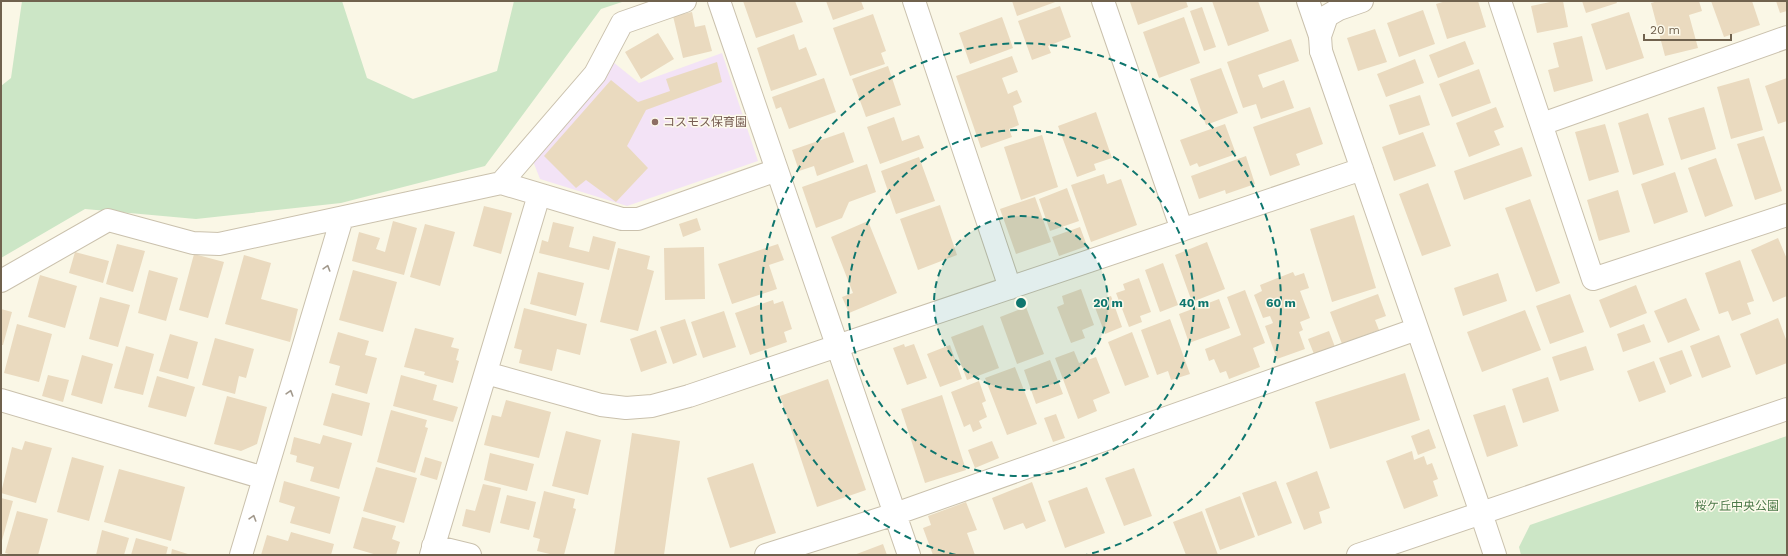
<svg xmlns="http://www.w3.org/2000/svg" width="1788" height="556" viewBox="0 0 1788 556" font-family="'Work Sans','Noto Sans JP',sans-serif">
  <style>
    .education { fill: #f3e3f6 }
    .green { fill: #cce6c6 }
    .building { fill: #eadabf }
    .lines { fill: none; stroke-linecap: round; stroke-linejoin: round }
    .minor-casing { stroke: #cac1ad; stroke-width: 24 }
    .tertiary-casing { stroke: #cac1ad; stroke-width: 24 }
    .minor { stroke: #fff; stroke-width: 22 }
    .tertiary { stroke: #fff; stroke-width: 22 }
    .oneway { stroke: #a2998c }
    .ring { fill: none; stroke: #0f766e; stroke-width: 2; stroke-dasharray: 7 5 }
    .education-dot { fill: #8d6e63; stroke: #fdfaec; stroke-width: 1.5 }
    .labels { text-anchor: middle; stroke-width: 3; stroke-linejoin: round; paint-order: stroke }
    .education-label { font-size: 12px; fill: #785e54; stroke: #fdfaec; text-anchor: start }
    .park-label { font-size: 12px; fill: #4d7a4a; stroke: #fdfaec }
    .centre { fill: #0f766e; stroke: #fdfaec; stroke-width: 2 }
    .ring-label { font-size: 12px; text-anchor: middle; font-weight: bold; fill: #0f766e; stroke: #fdfaec; stroke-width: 3; stroke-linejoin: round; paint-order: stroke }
  </style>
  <rect width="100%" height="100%" fill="#faf7e6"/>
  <path class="education" d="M722 53 758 161 627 206 540 179 533 161 613 62 639 83Z"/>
  <path class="green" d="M22 1H342L367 78 413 99 497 71 514 1H625L601 9 485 166 341 203 196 219 85 209 1 258V86L11 78Z
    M1787 436V555H1521L1519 547 1530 525Z"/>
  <path class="building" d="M743 1H795L803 22 756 38Z
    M826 1H861L864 9 833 20Z
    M1012 1H1058L1017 16Z
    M1133 1H1186L1188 7 1138 25 1130 2Z
    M1212 1H1258L1269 31 1228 46Z
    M1446 1H1478L1486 27 1447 39 1436 4Z
    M1555 1H1563L1568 27 1537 33 1531 6Z
    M1582 1H1616L1617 3 1586 13Z
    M1658 1H1699L1702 11 1689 15 1698 48 1665 56 1651 3Z
    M1711 1H1752L1760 25 1724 37Z
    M1776 1H1787V11L1780 13Z
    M1060 6 1071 37 1048 46 1051 53 1032 60 1018 21Z
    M1202 7 1216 47 1204 51 1190 11Z
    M1423 10 1435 44 1399 57 1387 23Z
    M692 12 695 27 705 25 712 51 683 58 673 16Z
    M1629 12 1644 58 1606 70 1591 24Z
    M873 14 886 51 881 53 885 64 850 76 833 28Z
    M1002 17 1013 48 970 64 959 33Z
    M1184 17 1200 63 1159 78 1143 32Z
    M1375 29 1387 62 1358 71 1347 38Z
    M658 33 674 59 641 79 625 52Z
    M794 34 799 50 806 47 817 75 771 91 757 48Z
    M1582 36 1593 81 1554 92 1548 70 1559 67 1553 43Z
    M1291 39 1299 61 1258 75 1263 88 1284 80 1294 108 1261 119 1256 104 1243 108 1227 62Z
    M1465 41 1474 64 1438 78 1429 55Z
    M1012 56 1018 72 1002 78 1008 94 1017 90 1022 102 1013 106 1019 125 1009 129 1012 137 981 148 956 76Z
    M1415 59 1424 83 1386 97 1377 74Z
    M717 62 722 82 646 110 627 146 648 168 616 202 586 180 576 188 544 156 611 80 638 102 670 91 666 79Z
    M888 66 901 105 866 117 852 79Z
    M1221 68 1238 113 1206 125 1190 79Z
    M1479 69 1491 103 1452 117 1439 84Z
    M824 78 836 112 789 129 781 107 776 109 772 97Z
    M1749 78 1763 130 1731 139 1717 87Z
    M1787 78V121L1778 124 1765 86Z
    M1420 95 1430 125 1399 135 1389 105Z
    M1310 107 1323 144 1296 154 1300 165 1270 176 1253 127Z
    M1496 107 1504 127 1494 131 1500 145 1469 157 1456 123Z
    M1704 107 1716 149 1681 160 1668 118Z
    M1096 112 1112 158 1094 164 1096 170 1077 177 1058 126Z
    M1648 113 1664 165 1633 175 1618 123Z
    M894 117 902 141 919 135 924 148 880 164 867 127Z
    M1225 124 1236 154 1199 167 1197 163 1190 166 1180 140Z
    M1605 124 1619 172 1589 181 1575 132Z
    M844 132 854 162 817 176 814 166 799 171 792 150Z
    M1423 132 1436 166 1394 181 1382 147Z
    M1042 135 1058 187 1021 200 1004 147Z
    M1764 136 1782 191 1755 200 1737 144Z
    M1522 147 1532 176 1464 200 1454 171Z
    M1246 156 1255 184 1226 194 1225 190 1199 199 1191 176Z
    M919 157 935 201 896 214 881 171Z
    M1716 158 1733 206 1705 217 1688 168Z
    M867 164 876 192 849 202 842 218 816 228 802 187Z
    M1675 172 1688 212 1654 224 1641 184Z
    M1104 174 1107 184 1121 179 1137 225 1091 242 1071 185Z
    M1428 183 1451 246 1422 256 1399 194Z
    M1067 188 1079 221 1050 231 1039 199Z
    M1618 190 1630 232 1599 241 1587 200Z
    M1035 197 1051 242 1016 254 1000 209Z
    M1530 199 1560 283 1536 292 1505 208Z
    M940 205 957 255 918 270 900 219Z
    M484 206 512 213 501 254 473 246Z
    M1354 215 1376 288 1332 302 1310 229Z
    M697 218 701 230 683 237 679 224Z
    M393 221 417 228 404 275 352 261 359 232 380 238 376 249 385 252Z
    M868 221 897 293 849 313 842 297 853 293 831 237Z
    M553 222 574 227 569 247 589 252 593 236 616 242 609 270 539 253 542 240 548 242Z
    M425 224 455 232 440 286 410 277Z
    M1080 227 1087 246 1059 256 1052 237Z
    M1778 238 1787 259V296L1773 302 1751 250Z
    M1207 242 1225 289 1192 302 1175 255Z
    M117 244 145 251 133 292 106 284Z
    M778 244 784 260 769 265 777 289 732 304 718 264Z
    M704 247 705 299 665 300 664 248Z
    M618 248 650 256 647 269 654 271 638 331 600 322Z
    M75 252 109 261 103 283 69 273Z
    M194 254 224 262 208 318 179 310Z
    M244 255 271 263 261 299 298 309 290 342 225 324Z
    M1740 260 1754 301 1747 303 1751 314 1732 321 1728 311 1719 314 1705 273Z
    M1163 263 1178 305 1160 312 1145 270Z
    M149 270 178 278 166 321 138 313Z
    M353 270 397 282 383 332 339 320Z
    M538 272 584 283 576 316 530 304Z
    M1293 272 1295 276 1304 273 1309 288 1300 291 1310 318 1300 322 1303 330 1299 332 1305 349 1277 359 1265 326 1273 323 1270 316 1263 318 1254 295 1262 291 1260 285Z
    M1498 273 1507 301 1463 316 1454 288Z
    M40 275 77 286 65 328 28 317Z
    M1139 278 1151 312 1140 316 1142 322 1129 327 1116 293 1125 290 1123 284Z
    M1636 285 1647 313 1610 328 1599 300Z
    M1081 289 1094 325 1082 330 1085 338 1071 343 1057 307 1064 304 1062 296Z
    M1245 290 1265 343 1253 348 1260 367 1229 379 1226 371 1220 373 1214 359 1209 361 1205 349 1241 335 1227 297Z
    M1378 294 1386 316 1375 320 1379 330 1342 344 1330 312Z
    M1570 294 1584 332 1550 344 1536 306Z
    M1111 296 1122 327 1105 334 1093 302Z
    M100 297 130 305 118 347 89 339Z
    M1686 298 1700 330 1668 343 1654 311Z
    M1219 299 1230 328 1189 343 1179 314Z
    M773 300 774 304 783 301 792 329 784 332 787 342 750 355 735 313Z
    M1026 307 1044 354 1017 364 1000 317Z
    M524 308 587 324 580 355 557 349 552 371 519 363 522 350 514 348Z
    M1 309 12 312 3 345H1Z
    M1525 310 1541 350 1482 372 1467 332Z
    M724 311 736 347 703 358 691 322Z
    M1778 318 1787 342V363L1756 375 1740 334Z
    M685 319 697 355 673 364 660 327Z
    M1170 319 1190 374 1171 380 1168 371 1157 375 1141 330Z
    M17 324 52 334 39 382 4 373Z
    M1644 324 1651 342 1623 352 1617 334Z
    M983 325 999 368 967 380 951 337Z
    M415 328 454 338 451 347 459 349 456 360 459 361 453 383 424 375 425 372 404 367Z
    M656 330 667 363 641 372 630 339Z
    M1329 331 1335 347 1314 354 1308 339Z
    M338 332 369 341 365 355 377 358 367 394 335 385 340 366 329 363Z
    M1132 332 1149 377 1125 386 1108 342Z
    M170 334 198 342 188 379 159 371Z
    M1719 335 1731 367 1702 378 1690 346Z
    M215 338 254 349 246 378 239 376 235 394 202 385Z
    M904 344 905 347 914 344 927 378 907 385 893 348Z
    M950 345 962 379 940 387 927 354Z
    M126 346 154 354 143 395 114 388Z
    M1586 346 1594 370 1560 381 1552 357Z
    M1682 350 1692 376 1670 385 1659 358Z
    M1074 351 1079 363 1096 357 1110 393 1093 400 1097 411 1078 419 1055 358Z
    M82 355 113 364 102 404 71 395Z
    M1050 360 1063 394 1036 404 1024 370Z
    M1654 361 1666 392 1639 402 1627 371Z
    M1015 367 1037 424 1007 435 985 378Z
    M1405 373 1420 420 1330 449 1315 402Z
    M48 375 69 380 63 402 42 396Z
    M401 375 437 385 433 400 458 407 453 422 393 406Z
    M157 376 195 387 186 417 148 407Z
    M1548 377 1559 411 1523 423 1512 389Z
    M828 379 866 490 817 507 780 396Z
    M979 381 986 401 982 403 987 417 979 421 982 428 973 432 970 424 964 427 951 392Z
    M332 393 370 403 362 436 323 425Z
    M942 395 966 470 925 483 901 409Z
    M227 396 267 407 257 444 241 451 214 444Z
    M506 400 551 412 539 458 484 445 492 415 501 417Z
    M1505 405 1518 446 1487 457 1473 415Z
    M391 410 427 420 425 427 428 428 415 473 377 462Z
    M1056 414 1065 438 1053 442 1044 418Z
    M1429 429 1436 448 1418 455 1411 436Z
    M566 431 601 440 588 495 552 486Z
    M632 433 680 441 664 555H614Z
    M323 435 352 443 339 489 310 481 314 467 296 462 297 456 290 454 294 437 320 444Z
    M25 441 52 448 36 503 1 493 12 447 22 450Z
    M992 441 999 458 975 468 968 450Z
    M1412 451 1414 460 1424 456 1427 465 1432 463 1438 479 1433 481 1438 496 1404 509 1386 461Z
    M490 453 534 464 527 491 484 480Z
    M72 457 104 466 89 521 57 512Z
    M425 457 442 462 437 480 420 475Z
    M753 463 776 533 730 548 707 478Z
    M376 467 417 478 404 523 363 511Z
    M1134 468 1152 516 1124 526 1105 478Z
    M119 469 185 487 171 541 104 522Z
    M1317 471 1330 508 1319 512 1322 523 1304 530 1286 483Z
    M284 481 340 497 330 534 290 523 295 507 279 502Z
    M1276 481 1292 523 1258 536 1242 493Z
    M1032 482 1046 521 1026 529 1023 523 1004 530 992 498Z
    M483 484 501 488 490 533 462 526 466 509 475 511Z
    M1087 487 1105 533 1065 548 1048 501Z
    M544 491 575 499 573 508 576 509 564 555H554L537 551 540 539 533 537Z
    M507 495 536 502 529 530 500 523Z
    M1240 496 1255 537 1220 550 1205 509Z
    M1 498 13 501 1 544Z
    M966 502 977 530 967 533 975 555H933L923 528 931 525 928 516Z
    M17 511 48 519 38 555H12L5 553Z
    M1202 511 1218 555H1186L1173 522Z
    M362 517 396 526 392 539 400 542 396 555H377L353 548Z
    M102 530 129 538 124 555H96Z
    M291 532 334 544 331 555H261L267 535 288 541Z
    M136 538 168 547 166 555H131Z
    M883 544 887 555H854Z
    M172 549 191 555H171Z"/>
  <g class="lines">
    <g class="minor-casing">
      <path id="minor" d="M719 1 909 555
        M914 1 1010 288
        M1103 1 1182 230
        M1308 1 1320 36
        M1500 1 1593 279 1787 215
        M1321 51 1481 513
        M1542 124 1787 37
        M501 183 622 219H638L777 170
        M1 281 108 220 193 243 219 244 501 183 595 74 622 23 685 1
        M486 373 601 405 626 408 652 406 689 396 1362 169
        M1 400 264 478
        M433 546 470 555
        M241 555 342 218
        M431 555 539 195
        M766 555 895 514 1417 329"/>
    </g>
    <g class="tertiary-casing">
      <path id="tertiary" d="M1321 51 1320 36 1327 16 1339 9 1362 1
        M1481 513 1495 555
        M1358 555 1787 409"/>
    </g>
    <use href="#minor" class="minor"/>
    <use href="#tertiary" class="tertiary"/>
  </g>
  <defs><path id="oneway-chevron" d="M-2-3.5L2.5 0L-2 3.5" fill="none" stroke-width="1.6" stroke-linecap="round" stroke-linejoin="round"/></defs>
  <g class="oneway">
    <use href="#oneway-chevron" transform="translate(327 268) rotate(-73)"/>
    <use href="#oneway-chevron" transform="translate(290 393) rotate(-73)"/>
    <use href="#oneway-chevron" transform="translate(253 518) rotate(-73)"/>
  </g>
  <circle cx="1021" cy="303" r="87" fill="#0f766e" fill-opacity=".12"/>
  <g class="ring">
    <circle cx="1021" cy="303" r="87"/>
    <circle cx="1021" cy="303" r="173"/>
    <path d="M956 555A260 260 0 1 1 1086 555"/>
  </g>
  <circle class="education-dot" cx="655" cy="122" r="4"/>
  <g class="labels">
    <g class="education-label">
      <text x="663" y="126">コスモス保育園</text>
    </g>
    <g class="park-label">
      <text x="1737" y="510">桜ケ丘中央公園</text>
    </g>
  </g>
  <circle cx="1021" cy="303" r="6" class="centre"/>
  <g class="ring-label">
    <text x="1108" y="307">20 m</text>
    <text x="1194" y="307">40 m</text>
    <text x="1281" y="307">60 m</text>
  </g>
  <rect width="1788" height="556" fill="none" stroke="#70624e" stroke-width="4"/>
  <path d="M1644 34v6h87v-6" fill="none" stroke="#70624e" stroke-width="2"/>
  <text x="1650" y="34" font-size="12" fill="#70624e" stroke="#fdfaec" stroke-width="3" paint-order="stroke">20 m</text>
</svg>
